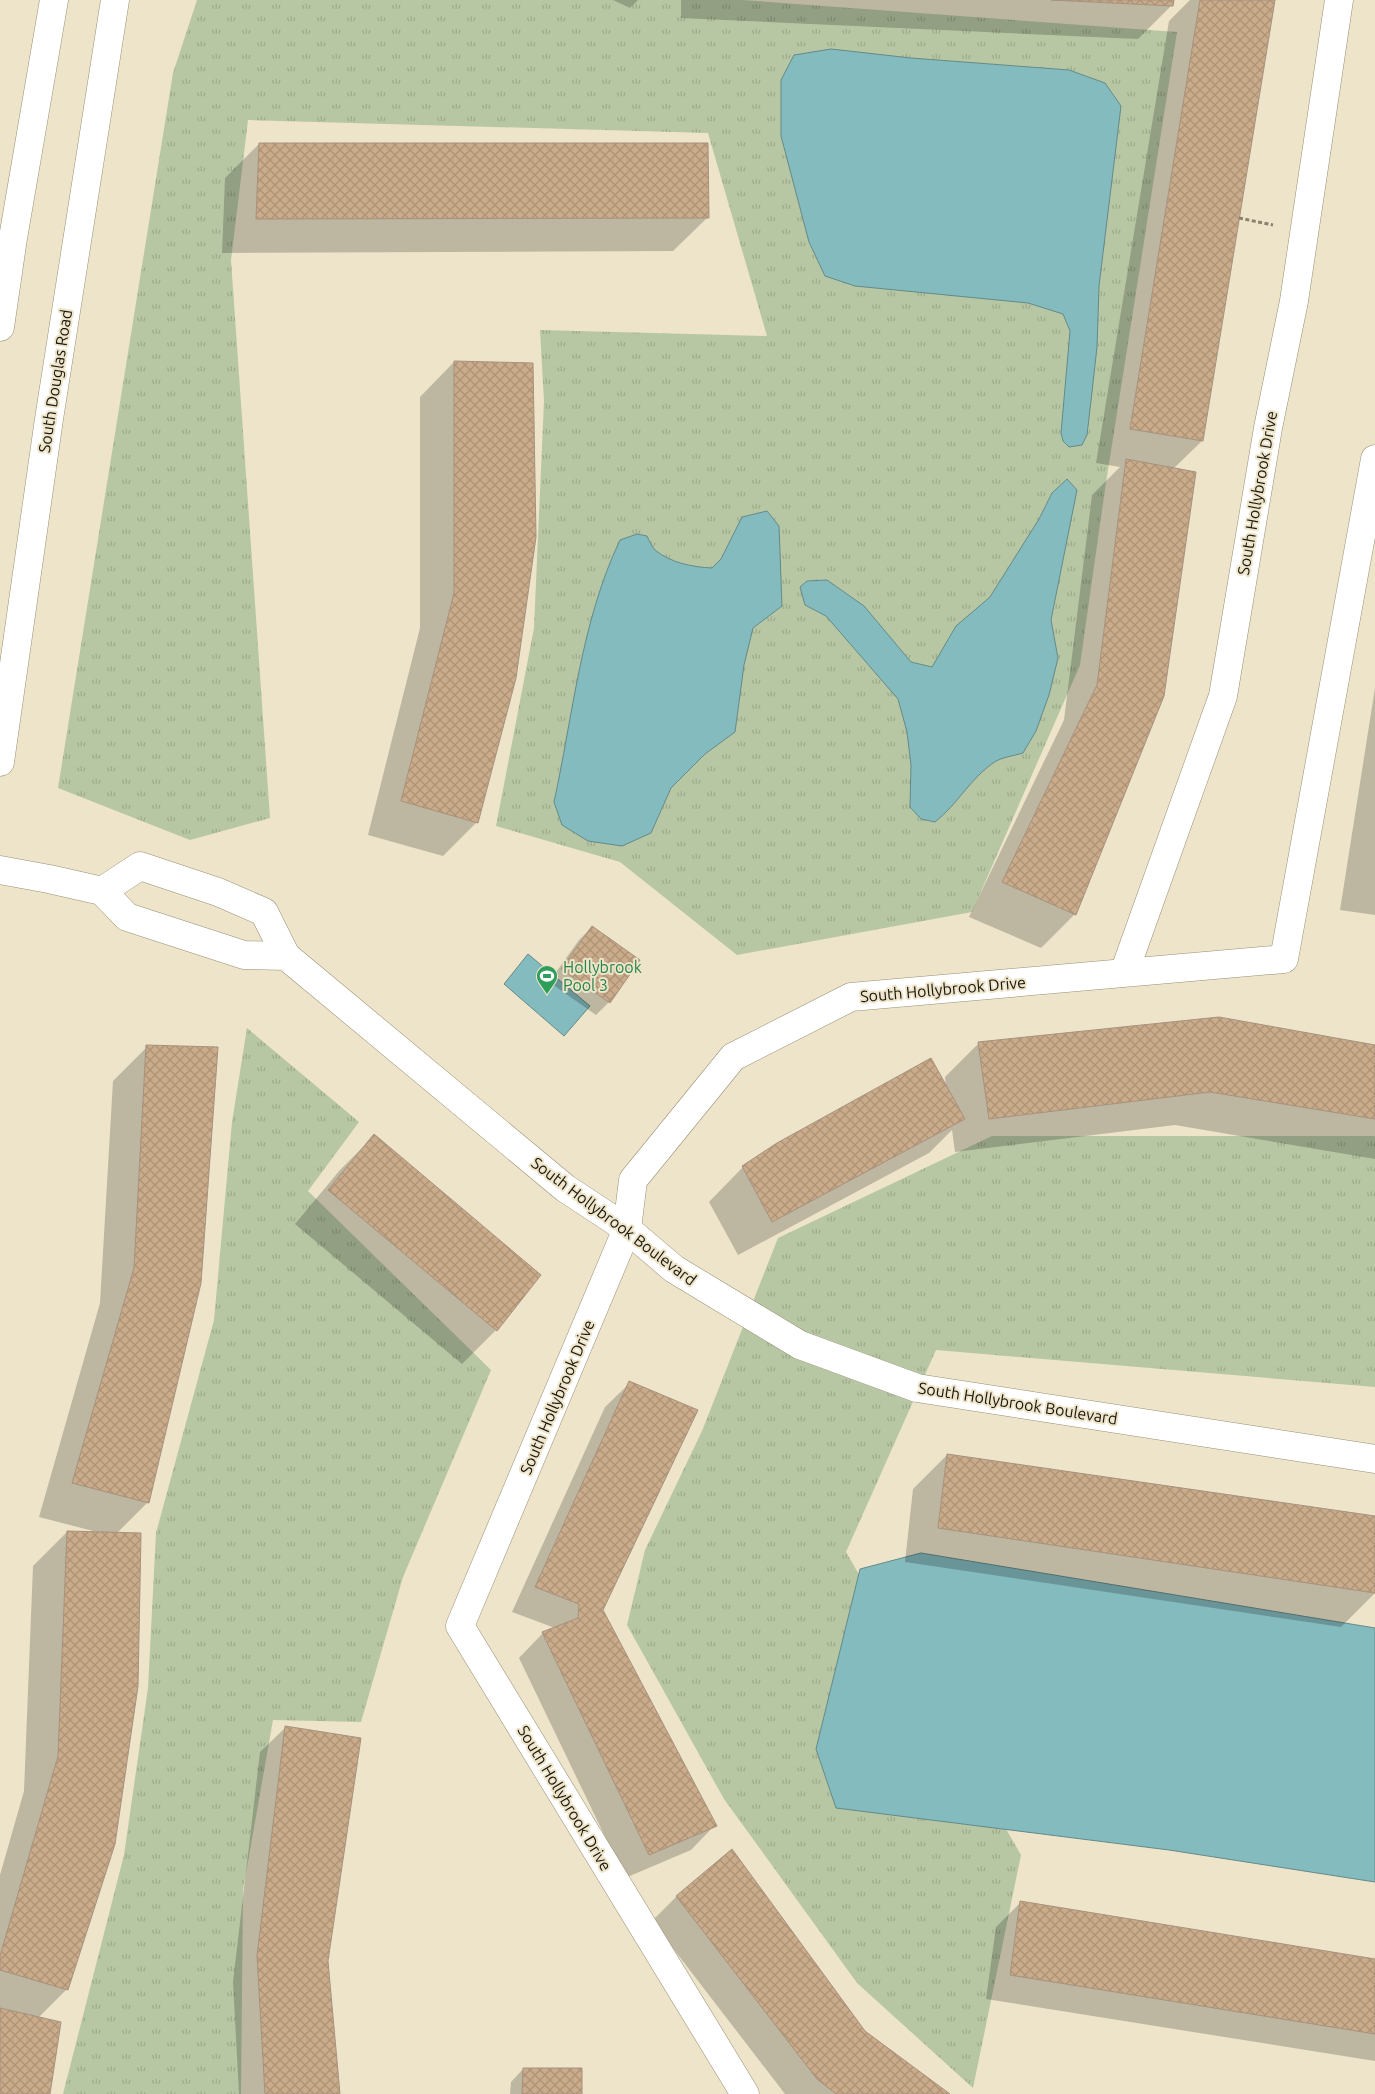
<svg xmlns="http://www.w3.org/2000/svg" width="1375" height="2094" viewBox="0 0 1375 2094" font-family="Ubuntu,sans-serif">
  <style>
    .grass { fill: url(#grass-tufts) }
    .water { fill: #84bbbe; stroke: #648a89 }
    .shadow { fill: #0003 }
    .building { fill: url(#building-cross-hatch); stroke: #a6927e }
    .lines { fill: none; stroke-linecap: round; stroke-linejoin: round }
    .minor-casing { stroke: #978f76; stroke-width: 29 }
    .major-casing { stroke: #978f76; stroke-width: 29 }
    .path { stroke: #88816f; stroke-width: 3; stroke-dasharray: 4 2.5; stroke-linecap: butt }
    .minor { stroke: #fff; stroke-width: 28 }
    .major { stroke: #fff; stroke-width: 28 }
    .labels { text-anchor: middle; stroke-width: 4; stroke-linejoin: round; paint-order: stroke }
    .street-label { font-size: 16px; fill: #1a160d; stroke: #ede4c9 }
    .leisure-label { font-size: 16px; fill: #27864d; stroke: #ede4c9; text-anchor: start }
  </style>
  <defs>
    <pattern id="grass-tufts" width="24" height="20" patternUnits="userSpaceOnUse" patternTransform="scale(1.25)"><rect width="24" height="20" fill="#b7c7a3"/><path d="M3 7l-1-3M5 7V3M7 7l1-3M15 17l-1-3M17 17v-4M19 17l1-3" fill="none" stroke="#9daa8b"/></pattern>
    <pattern id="building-cross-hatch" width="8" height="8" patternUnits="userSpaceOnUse" patternTransform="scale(1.25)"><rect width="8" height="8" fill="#caab8a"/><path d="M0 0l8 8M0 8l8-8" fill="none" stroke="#ad9276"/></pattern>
  </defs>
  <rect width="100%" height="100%" fill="#ede4c9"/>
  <path class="grass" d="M197 0H742L1177 32 1105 489 1080 665 972 912 737 955 620 862 496 826 534 628 544 401 540 330 767 336 708 133 248 120 231 260 270 818 190 840 58 788 173 73Z
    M247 1028 359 1122 308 1191 491 1370 403 1577 361 1722 273 1720 243 1890 241 2094H63L124 1855 148 1688 156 1533 214 1320 232 1122Z
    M992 1136H1375V1387L936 1350 846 1552 1021 1855 973 2088 857 1983 724 1799 627 1625 645 1550 702 1431 778 1238Z"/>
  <path class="water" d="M831 49 911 58 1069 70 1105 83 1121 106 1099 286 1097 347 1092 392 1087 435 1082 445 1069 447 1063 441 1061 433 1070 331 1063 314 1028 303 855 286 825 276 809 242 781 136V80L794 55Z
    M1067 479 1077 490 1051 620 1058 658 1049 695 1036 731 1023 753C1014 756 1001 757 993 763 970 779 957 805 935 822L921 819 910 807 911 765 907 732 898 699 826 616 805 605 800 587 807 581 827 580 864 606 911 662 932 667 956 626 990 597 1039 519 1052 493Z
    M767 511 779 526 782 606 753 628 744 665 735 732 705 754 671 788 651 833 622 846 588 841 562 825 554 802C573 715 581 622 620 540L637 534 647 536C649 540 652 547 655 550 671 563 692 567 712 568L721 559 742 517Z
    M528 954 590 1006 564 1036 504 984Z
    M921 1553 1375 1628V1882L1169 1850 836 1808 816 1749 860 1569Z"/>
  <path class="shadow" d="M613 0H638L630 8Z
    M681 0H1173L1172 5 1138 39 681 18Z
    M1190 0H1274L1202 441 1173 469 1075 914 1041 948 969 917 1064 720 1092 495 1120 467 1096 463 1169 21Z
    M259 144 708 217 673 251 222 253 225 178Z
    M454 362 477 822 443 856 368 835 420 628V397Z
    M1375 688V915L1340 910Z
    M592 927 638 961 609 1002 596 1015 549 982 579 940Z
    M979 1043 1375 1046V1159L1175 1125 955 1152 952 1130 929 1153 738 1255 709 1202 743 1167 946 1087 945 1077Z
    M147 1047 148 1502 116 1534 67 1989 38 2018 49 2094H0V1875L24 1791 33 1566 67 1532H97L39 1517 100 1303 113 1081Z
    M374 1136 496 1330 462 1364 295 1224 340 1170Z
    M630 1383 602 1610 715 1825 691 1850 625 1878 519 1658 543 1633 555 1628 512 1612 605 1407Z
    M947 1455 1375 1517V1593L1341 1627 905 1562 913 1489Z
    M285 1728 339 2094H239L233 1982 260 1752Z
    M732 1851 864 2032 948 2094H785L652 1921 676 1897Z
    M1021 1902 1375 1960V2061L986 1999 996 1927Z
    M523 2069 580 2094H510L511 2082Z"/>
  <path class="building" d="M1051 0H1174L1173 6Z
    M1200 0H1275L1203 441 1130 429Z
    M259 143H708L709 218 256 219Z
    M454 361 533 363 536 537 516 678 478 823 401 801 454 593Z
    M1126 459 1196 472 1164 696 1076 915 1002 882 1097 685Z
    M592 926 640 960 610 1003 561 969Z
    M1219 1017 1375 1045V1119L1210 1092 989 1119 978 1042Z
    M146 1045 218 1047 201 1283 149 1503 72 1483 134 1268Z
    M931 1058 965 1119 772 1222 742 1166 777 1143Z
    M374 1134 541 1275 497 1331 328 1190Z
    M629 1381 698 1410 603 1610 717 1826 649 1855 542 1632 578 1618 579 1604 535 1587Z
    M947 1454 1375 1516V1593L938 1528Z
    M67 1531 141 1533 138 1686 115 1844 68 1990 0 1970V1956L58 1756Z
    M285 1726 361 1738 328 1961 340 2094H265L257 1956Z
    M732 1849 865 2031 950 2094H836L817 2079 676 1896Z
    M1020 1901 1375 1959V2034L1010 1975Z
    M0 2008 61 2022 50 2094H0Z
    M523 2068H582V2094H522Z"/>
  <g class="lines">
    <g class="minor-casing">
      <path id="minor" d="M0 870 49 879 102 891 127 917 244 955 286 956
        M102 891 140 866 218 892 264 912 286 956 565 1188 627 1229 674 1269 800 1345 917 1388 1375 1459
        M1124 973 1223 696 1268 428 1294 301 1339 0
        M745 2094 460 1626 627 1229 633 1180 733 1057 851 997 1284 959 1375 459"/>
    </g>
    <g class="major-casing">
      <path id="major" d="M0 327 13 238 54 0
        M0 762 49 419 115 0"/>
    </g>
    <path class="path" d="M1239 218 1273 225"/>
    <use href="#minor" class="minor"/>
    <use href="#major" class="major"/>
  </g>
  <defs>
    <g id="stadium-pin" transform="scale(1.125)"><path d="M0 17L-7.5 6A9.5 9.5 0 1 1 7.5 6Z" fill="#2e9e5b" stroke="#ede4c9"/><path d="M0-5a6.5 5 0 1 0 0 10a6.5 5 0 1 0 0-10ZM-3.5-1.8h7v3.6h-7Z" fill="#fff"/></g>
  </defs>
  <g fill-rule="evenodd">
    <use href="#stadium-pin" x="547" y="976"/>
  </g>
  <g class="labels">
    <g class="street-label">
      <text transform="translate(55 381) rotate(-81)" y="6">South Douglas Road</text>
      <text transform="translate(1257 493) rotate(-80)" y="6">South Hollybrook Drive</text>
      <text transform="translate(943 989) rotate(-5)" y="6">South Hollybrook Drive</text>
      <text transform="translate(614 1221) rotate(37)" y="6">South Hollybrook Boulevard</text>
      <text transform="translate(557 1397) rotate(-67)" y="6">South Hollybrook Drive</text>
      <text transform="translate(1018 1403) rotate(9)" y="6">South Hollybrook Boulevard</text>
      <text transform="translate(565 1798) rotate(59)" y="6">South Hollybrook Drive</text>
    </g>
    <g class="leisure-label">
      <text x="563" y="973">Hollybrook<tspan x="563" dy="18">Pool 3</tspan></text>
    </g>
  </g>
</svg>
